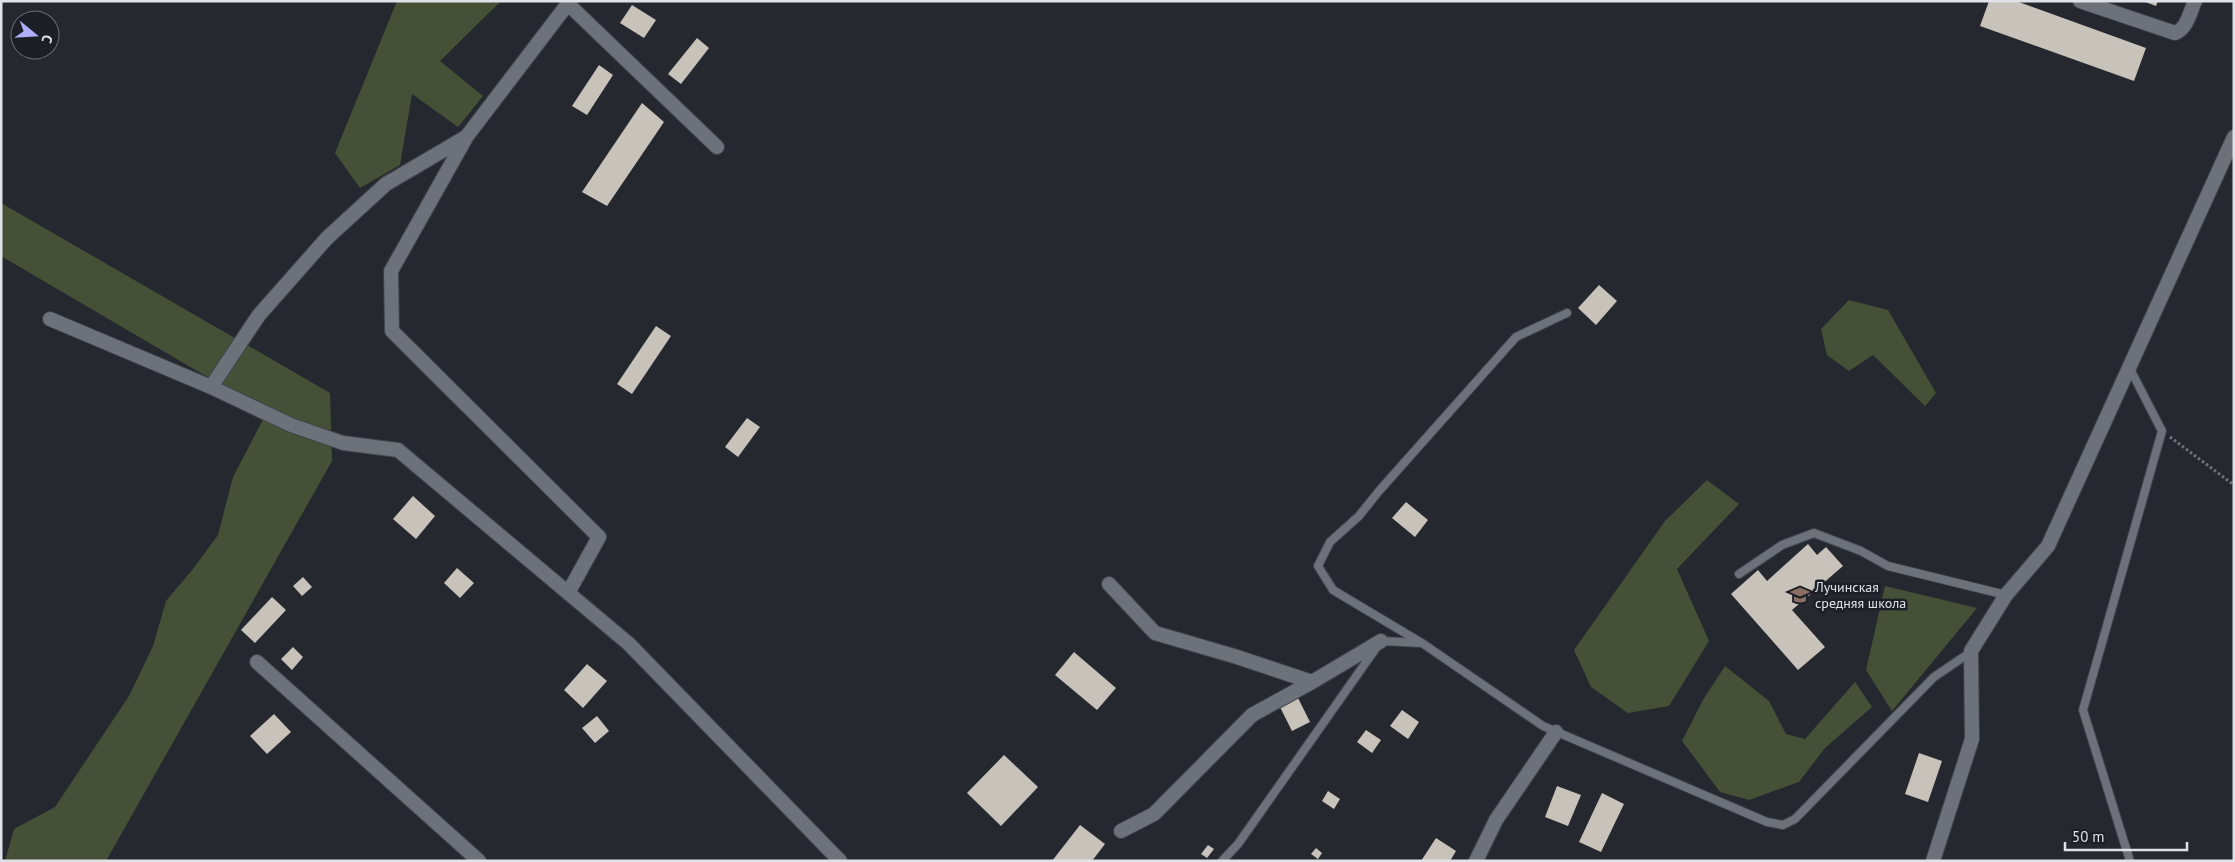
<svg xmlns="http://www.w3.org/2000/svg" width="2235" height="862" viewBox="0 0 2235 862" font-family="'PT Sans',sans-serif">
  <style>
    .green { fill: #465036 }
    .building { fill: #c8c3ba }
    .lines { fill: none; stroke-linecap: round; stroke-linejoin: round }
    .service-casing { stroke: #414349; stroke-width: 10 }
    .minor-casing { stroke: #414349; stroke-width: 16 }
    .path { stroke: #72737a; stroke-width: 3; stroke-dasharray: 2.5 2.5; stroke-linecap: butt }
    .service { stroke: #6d7179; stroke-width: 8 }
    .minor { stroke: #6d7179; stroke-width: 14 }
    .labels { text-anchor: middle; stroke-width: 5; stroke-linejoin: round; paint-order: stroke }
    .poi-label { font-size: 14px; fill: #e1e2e7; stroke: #1c1f26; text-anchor: start }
  </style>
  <rect width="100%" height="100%" fill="#26282f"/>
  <path class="green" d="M397 1H501L440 61 483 96 458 127 412 94 400 165 360 188 335 153Z
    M1 203 330 393 332 461 106 861H5L14 829 55 807 129 696 153 646 166 601 193 569 218 535 233 477 267 412 1 256Z
    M1849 300 1888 310 1936 393 1925 406 1873 355 1849 371 1827 355 1821 329Z
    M1707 480 1739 504 1677 569 1709 641 1669 706 1628 713 1591 687 1574 650 1665 521Z
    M1885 586 1977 608 1892 711 1866 670Z
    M1725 666 1769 701 1786 734 1805 739 1855 682 1872 707 1825 748 1799 782 1749 800 1720 792 1682 741 1703 700Z"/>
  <path class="building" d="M1989 1H2016L2146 48 2134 81 1980 26Z
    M2143 1H2158L2156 6Z
    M632 5 656 20 644 38 620 23Z
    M697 38 709 48 681 84 668 74Z
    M599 65 613 75 587 115 572 106Z
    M642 103 664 122 607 206 582 192Z
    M1599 285 1617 301 1596 325 1578 308Z
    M656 326 671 336 632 394 617 384Z
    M747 418 760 427 738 457 725 447Z
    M413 496 435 516 416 539 393 519Z
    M1406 502 1428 520 1415 537 1392 518Z
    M1808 544 1817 555 1826 547 1843 566 1792 610 1825 647 1798 670 1731 594 1758 570 1767 581Z
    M457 568 474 583 460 598 444 583Z
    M303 577 312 587 302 596 293 586Z
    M272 597 286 610 255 643 241 630Z
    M293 647 303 657 292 670 281 659Z
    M1074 652 1116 688 1097 710 1055 675Z
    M587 664 607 681 583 708 564 690Z
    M1298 698 1310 722 1292 731 1280 707Z
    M1402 710 1419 722 1408 739 1390 726Z
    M274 714 291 732 267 754 250 736Z
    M597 716 609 731 595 743 582 728Z
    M1366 730 1381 740 1372 753 1357 742Z
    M1919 753 1942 761 1928 802 1905 794Z
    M1004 755 1038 787 1001 826 967 793Z
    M1557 786 1581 795 1568 826 1545 817Z
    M1328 791 1340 799 1334 809 1322 801Z
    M1602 793 1624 804 1601 852 1579 842Z
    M1080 825 1105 844 1092 861H1052Z
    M1436 838 1456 851 1450 861H1421Z
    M1208 845 1214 849 1207 858 1201 854Z
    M1316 848 1322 853 1318 859 1311 854Z"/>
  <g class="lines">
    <g class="service-casing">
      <path id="service" d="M2129 367 2162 431 2083 710 2130 861
        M1739 574 1782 545 1814 533 1861 551 1888 566 2006 595
        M1420 642 1333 590 1318 566 1330 542 1359 516 1379 491 1516 337 1567 313
        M1222 861 1238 844 1381 641 1422 643 1543 726 1767 822 1783 825 1795 819 1934 677 1971 652"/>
    </g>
    <g class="minor-casing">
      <path id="minor" d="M2080 1 2175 33C2187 29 2190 12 2195 1
        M568 4 717 147
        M50 319 211 387 291 425 343 443 398 450 629 644 840 861
        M211 387 259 315 327 238 386 184 466 137
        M1109 584 1155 633 1234 656 1312 682 1381 641
        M568 593 599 537 392 331 391 271 467 136 570 1
        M257 662 479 861
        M1121 831 1154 814 1252 715 1312 682
        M1476 861 1496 820 1556 732
        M1933 861 1972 739 1971 651 2006 595 2048 546 2234 137"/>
    </g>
    <path class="path" d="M2170 437 2234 485"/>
    <use href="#service" class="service"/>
    <use href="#minor" class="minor"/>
  </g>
  <defs>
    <g id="school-bare" transform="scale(1.5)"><path d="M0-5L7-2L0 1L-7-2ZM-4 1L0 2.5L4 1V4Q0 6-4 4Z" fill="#8d6e63" stroke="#1c1f26" stroke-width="2.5" paint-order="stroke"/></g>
  </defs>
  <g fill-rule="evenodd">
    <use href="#school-bare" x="1800" y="595"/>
  </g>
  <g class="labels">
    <g class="poi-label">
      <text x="1815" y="592">Лучинская<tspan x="1815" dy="16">средняя школа</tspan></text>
    </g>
  </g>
  <rect width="2235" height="862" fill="none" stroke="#e1e2e7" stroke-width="5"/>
  <g transform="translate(35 35) rotate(108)"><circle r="24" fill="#1c1f26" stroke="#6b6d73"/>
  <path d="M0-4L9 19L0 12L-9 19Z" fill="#b0aefa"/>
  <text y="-8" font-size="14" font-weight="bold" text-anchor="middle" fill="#e1e2e7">С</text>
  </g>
  <path d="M2065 842v8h122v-8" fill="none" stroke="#e1e2e7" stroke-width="2.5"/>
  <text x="2072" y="842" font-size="15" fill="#e1e2e7" stroke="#1c1f26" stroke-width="4" paint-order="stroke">50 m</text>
</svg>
